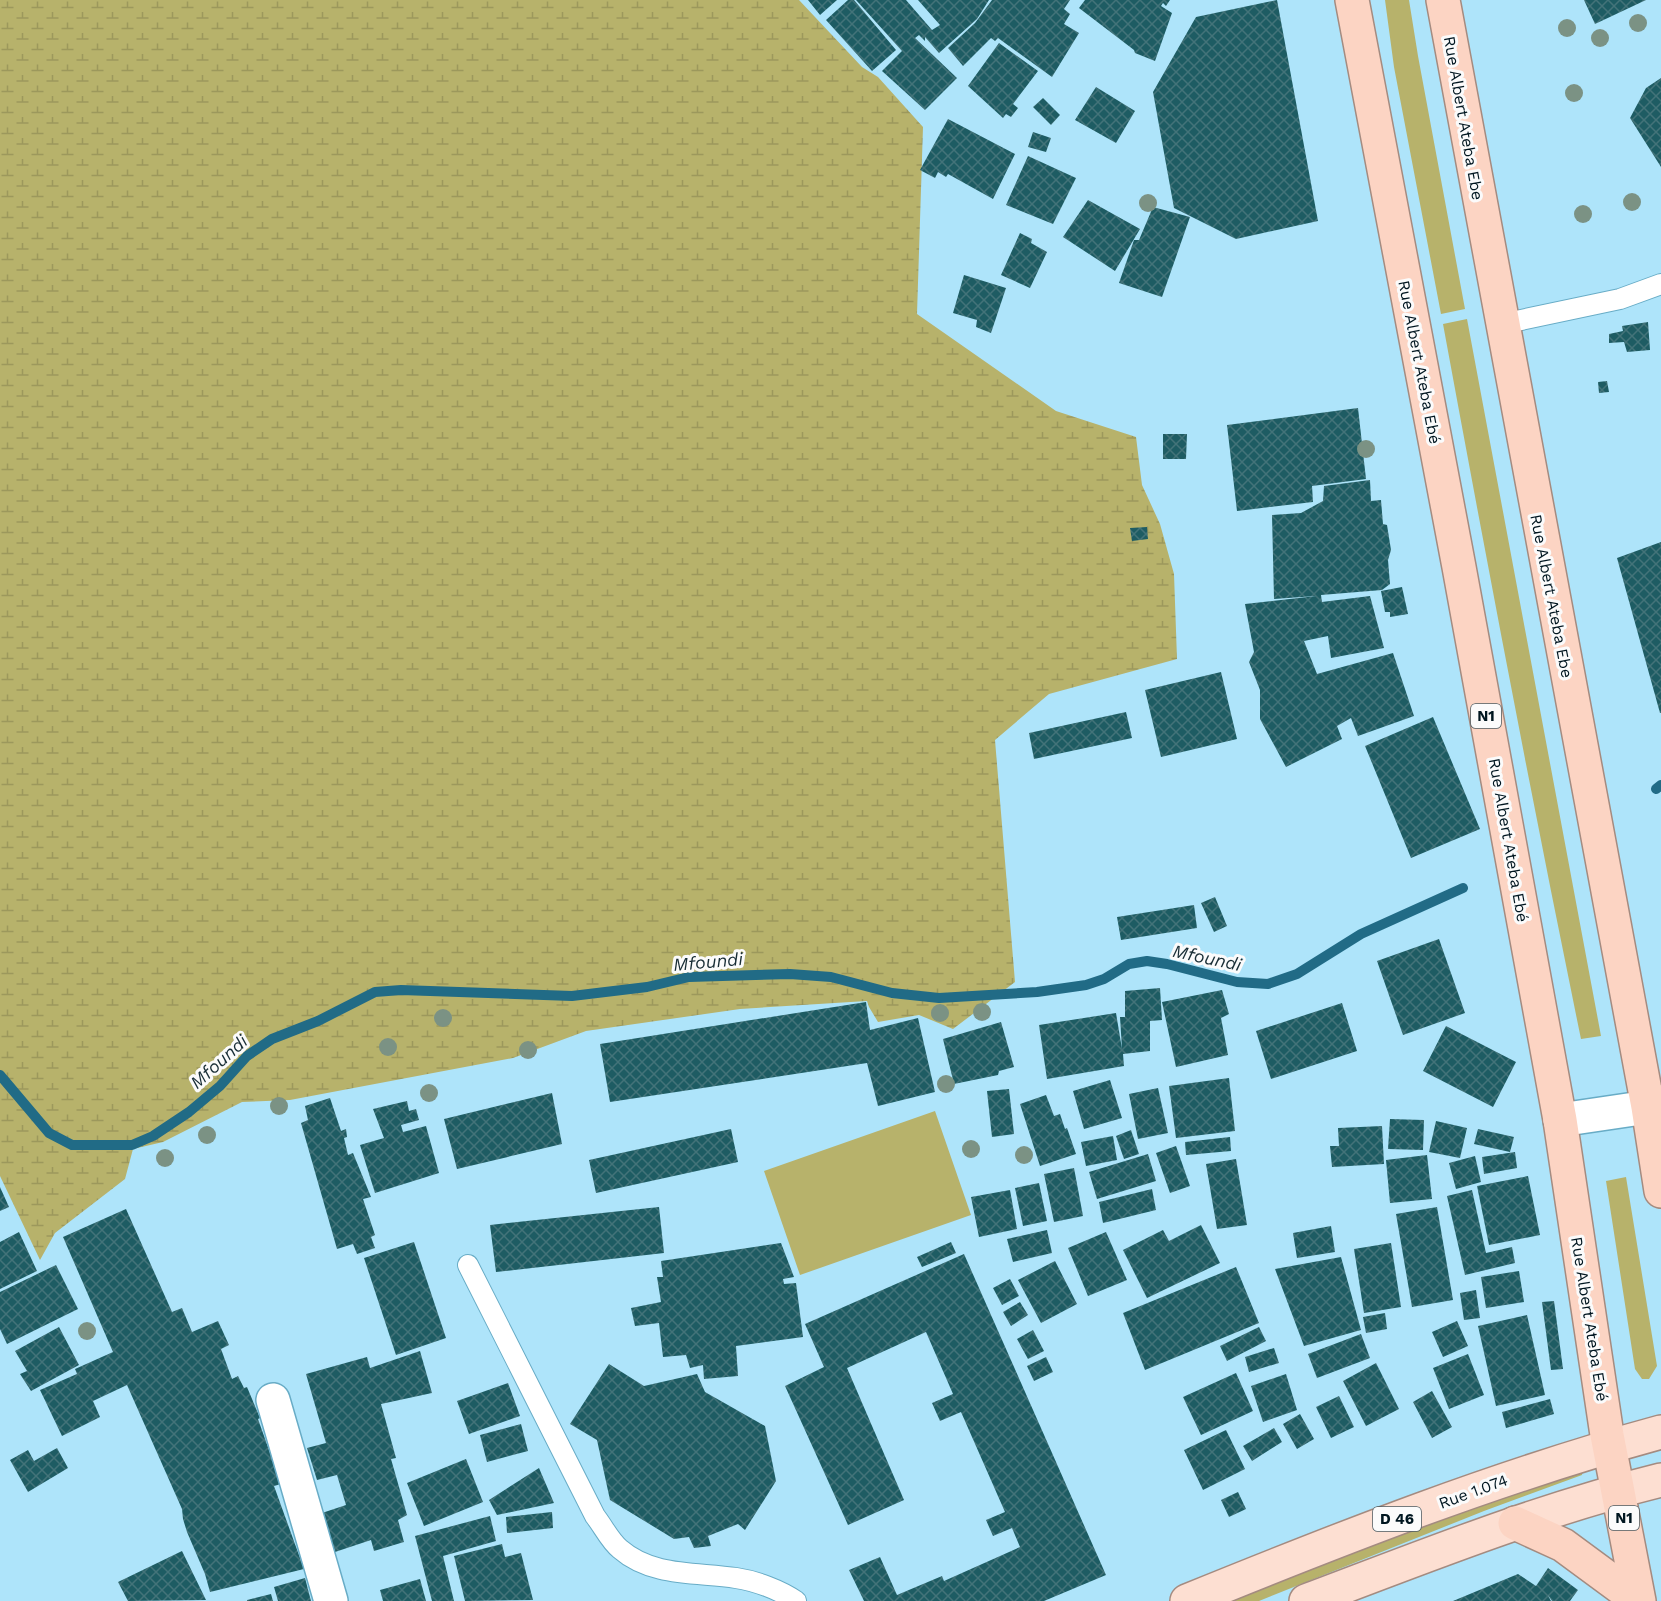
<svg xmlns="http://www.w3.org/2000/svg" width="1661" height="1601" viewBox="0 0 1661 1601" font-family="'Work Sans',sans-serif">
  <style>
    .wetland { fill: url(#wetland-marsh) }
    .garden { fill: #b7b26b }
    .lines { fill: none; stroke-linecap: round; stroke-linejoin: round }
    .stream { stroke: #216b86; stroke-width: 10 }
    .building { fill: url(#building-cross-hatch) }
    .service-casing { stroke: #68acc6; stroke-width: 22 }
    .minor-casing { stroke: #68acc6; stroke-width: 36 }
    .tertiary-casing { stroke: #68acc6; stroke-width: 36 }
    .primary-casing { stroke: #a48b80; stroke-width: 36 }
    .trunk-casing { stroke: #a48b80; stroke-width: 36 }
    .service { stroke: #fff; stroke-width: 20 }
    .minor { stroke: #fff; stroke-width: 33 }
    .tertiary { stroke: #fff; stroke-width: 33 }
    .primary { stroke: #fddfd2; stroke-width: 33 }
    .trunk { stroke: #fcd4c3; stroke-width: 33 }
    .tree { fill: #7b9284 }
    .labels { text-anchor: middle; stroke-width: 6; stroke-linejoin: round; paint-order: stroke }
    .shield { fill: #fbfbfb; stroke: #4b5b62; stroke-width: 1.5 }
    .shield-label { font-size: 15px; font-weight: bold; fill: #001620 }
    .street-label { font-size: 16px; fill: #001620; stroke: #fbfbfb }
    .water-label { font-size: 18px; font-style: italic; fill: #182d35; stroke: #fbfbfb }
  </style>
  <defs>
    <pattern id="wetland-marsh" width="20" height="14" patternUnits="userSpaceOnUse" patternTransform="scale(1.5)"><rect width="20" height="14" fill="#b7b26b"/><path d="M1 5h8M5 5V1M11 12h8M15 12V8" fill="none" stroke="#9c985c"/></pattern>
    <pattern id="building-cross-hatch" width="8" height="8" patternUnits="userSpaceOnUse" patternTransform="scale(1.5)"><rect width="8" height="8" fill="#1e5c63"/><path d="M0 0l8 8M0 8l8-8" fill="none" stroke="#437379"/></pattern>
  </defs>
  <rect width="100%" height="100%" fill="#aee4fa"/>
  <path class="wetland" d="M0 0H799L862 67 878 77 923 127 917 314 1056 411 1136 437 1142 485 1160 524 1174 574 1177 659 1049 694 995 740 1015 982 953 1029 919 1015 878 1022 869 1007 867 1001 740 1009 586 1031 513 1058 290 1100 242 1102 163 1142 133 1149 125 1179 55 1233 40 1260 0 1176Z"/>
  <path class="garden" d="M1385 0H1409L1418 56 1465 309 1441 314 1394 67Z
    M1467 319 1601 1036 1581 1039C1532 801 1487 563 1443 324Z
    M935 1111 971 1215 800 1275 764 1171Z
    M1626 1177 1657 1366 1649 1379H1642L1635 1369 1606 1181Z
    M1583 1468 1582 1475 1484 1511 1259 1601H1229L1298 1572Z"/>
  <g class="lines">
    <path class="stream" d="M1656 789 1661 785
      M0 1075 49 1133 72 1145H132L153 1136 189 1112 220 1086 247 1056 272 1039 318 1021 375 992 401 990 572 996 647 987 689 977 790 974 831 977 892 993 939 998 1037 992 1086 985 1104 979 1129 964 1147 961 1167 964 1237 982 1268 984 1297 974 1361 934 1463 888"/>
  </g>
  <path class="building" d="M808 0H837L820 15Z
    M848 0H854L896 50 872 71 826 20Z
    M856 0H906L932 30 940 25 918 0H989L977 19 939 53 925 37V41L919 35 915 38 957 78 925 110 882 71 902 51Z
    M992 0H1070L1064 9 1070 14 1064 24 1079 33 1052 77 998 38 995 41 991 38 963 66 948 48 975 23Z
    M1085 0H1170L1166 6 1163 3 1161 6 1172 13 1155 61 1135 53 1134 50 1079 8Z
    M1277 0 1318 221 1236 239 1174 208 1153 92 1196 17Z
    M1584 0H1646L1595 24Z
    M999 43 1038 71 1013 104 1018 108 1011 117 1006 114 1003 118 968 86Z
    M1661 78V167L1630 118 1646 88Z
    M1096 87 1135 111 1116 143 1075 120Z
    M1043 98 1060 115 1051 125 1033 107Z
    M948 119 1015 154 993 199 948 174 946 177 938 172 935 178 920 170Z
    M1033 132 1051 138 1046 152 1028 147Z
    M1028 156 1076 178 1053 224 1006 205Z
    M1088 200 1140 229 1115 271 1063 237Z
    M1153 207 1190 217 1162 297 1119 283 1134 240H1139Z
    M1020 233 1032 239 1031 243 1047 252 1030 288 1001 275Z
    M964 275 1006 288 991 333 976 327 977 320 953 313Z
    M1648 322 1650 350 1627 352 1624 342 1609 343V334L1623 331 1622 326Z
    M1607 381 1609 392 1599 393 1598 382Z
    M1358 408 1366 479 1312 486 1313 502 1237 511 1227 425Z
    M1163 434H1187L1186 459H1163Z
    M1370 480 1371 501 1381 500 1383 524 1387 525 1391 550 1388 560 1390 584 1382 590 1321 595 1322 602 1370 596 1384 648 1331 658 1328 636 1304 641 1317 674 1393 653 1414 716 1358 736 1351 718 1337 726 1342 739 1286 767 1260 719V690L1249 662 1254 652 1245 604 1316 596 1274 599 1272 515 1301 513 1323 501 1324 486Z
    M1147 527 1148 539 1132 541 1130 528Z
    M1661 542V713H1660L1617 558Z
    M1402 587 1408 614 1390 617V612H1385L1381 591Z
    M1221 672 1237 739 1161 757 1145 690Z
    M1126 712 1132 738 1034 759 1029 733Z
    M1433 717 1480 829 1411 858 1365 746Z
    M1215 897 1227 926 1214 932 1201 903Z
    M1194 905 1197 928 1121 940 1117 917Z
    M1439 939 1465 1013 1403 1035 1377 961Z
    M1160 988 1162 1020 1150 1021V1051L1123 1054 1124 1066 1047 1079 1039 1025 1116 1013 1122 1049 1120 1017H1125V991Z
    M1222 990 1229 1014 1221 1018 1228 1055 1176 1067 1162 1002Z
    M866 1002 870 1030 918 1018 935 1092 878 1106 867 1063 610 1102 600 1044Z
    M1342 1003 1357 1051 1271 1079 1256 1031Z
    M1001 1022 1014 1067 999 1071 998 1075 954 1084 943 1039Z
    M1446 1026 1516 1062 1493 1107 1423 1071Z
    M1229 1078 1235 1131 1176 1138 1169 1086Z
    M1110 1080 1122 1118 1084 1129 1073 1091Z
    M1158 1088 1168 1133 1138 1139 1129 1094Z
    M1009 1089 1014 1134 992 1137 987 1091Z
    M552 1093 562 1144 457 1169 444 1119Z
    M1046 1095 1054 1116 1060 1114 1065 1129 1067 1128 1076 1154 1040 1166 1020 1104Z
    M330 1098 341 1131 346 1129 347 1137 344 1138 348 1155 353 1153 371 1197 363 1199 375 1235 371 1237 375 1248 357 1254 353 1244 337 1249 301 1123 308 1120 305 1106Z
    M407 1101 409 1111 416 1109 419 1120 401 1125 403 1132 426 1126 439 1173 375 1193 360 1145 384 1138 373 1109Z
    M1390 1119 1424 1120 1423 1150 1388 1149Z
    M1436 1121 1467 1128 1460 1158 1429 1152Z
    M1382 1126 1384 1164 1332 1167 1330 1146H1339L1338 1128Z
    M731 1129 738 1162 596 1193 589 1160Z
    M1478 1129 1514 1137 1510 1152 1474 1144Z
    M1131 1130 1139 1154 1124 1159 1116 1136Z
    M1113 1136 1117 1160 1086 1166 1081 1142Z
    M1230 1137 1231 1151 1186 1155 1185 1142Z
    M1176 1146 1190 1186 1170 1193 1156 1153Z
    M1515 1152 1517 1168 1484 1174 1482 1157Z
    M1148 1154 1156 1181 1097 1199 1089 1172Z
    M1427 1155 1432 1199 1390 1203 1386 1160Z
    M1475 1156 1481 1182 1456 1189 1449 1163Z
    M1236 1159 1247 1225 1217 1229 1206 1164Z
    M1074 1168 1083 1216 1054 1222 1044 1174Z
    M1528 1176 1540 1235 1489 1245 1477 1186Z
    M1039 1183 1047 1221 1023 1226 1015 1188Z
    M0 1187 9 1207 0 1211Z
    M1152 1189 1156 1210 1103 1223 1099 1202Z
    M1010 1190 1017 1229 979 1237 971 1197Z
    M1472 1190 1486 1253 1512 1247 1515 1263 1465 1275 1447 1196Z
    M659 1207 664 1253 496 1272 490 1225Z
    M1437 1207 1453 1300 1412 1307 1396 1214Z
    M126 1209 172 1312 182 1308 192 1332 218 1321 229 1345 221 1349 232 1379 238 1376 244 1388 247 1387 260 1418 258 1419 281 1484 274 1486 304 1569 210 1592 205 1574 187 1532 183 1519 182 1509 127 1385 93 1401 100 1417 62 1436 40 1390 77 1374 75 1369 113 1352 63 1237Z
    M1201 1225 1220 1263 1147 1298 1123 1250 1163 1230 1169 1241Z
    M1331 1226 1335 1252 1297 1258 1293 1233Z
    M1047 1230 1052 1253 1013 1262 1007 1239Z
    M19 1232 37 1271 0 1289V1242Z
    M1106 1232 1127 1280 1088 1296 1068 1248Z
    M414 1242 446 1338 396 1355 364 1258Z
    M951 1242 956 1253 922 1267 917 1257Z
    M781 1243 794 1277 783 1279 784 1284 796 1283 803 1337 736 1346 738 1376 704 1379 703 1365 690 1368 686 1355 663 1357 659 1323 635 1326 631 1308 661 1302 657 1277H663L661 1261Z
    M1391 1243 1401 1307 1364 1313 1354 1249Z
    M964 1254 1106 1575 1044 1601H864L849 1570 880 1557 897 1595 942 1576 944 1581 1020 1547 1012 1528 993 1536 986 1520 1005 1512 961 1412 940 1421 932 1403 953 1394 926 1332 847 1368 904 1500 848 1525 785 1386 824 1367 805 1324Z
    M1341 1257 1361 1330 1304 1346 1275 1269Z
    M1055 1261 1077 1304 1041 1323 1018 1280Z
    M56 1265 78 1309 7 1344 0 1329V1292Z
    M1236 1267 1259 1323 1145 1370 1123 1313Z
    M1519 1271 1524 1302 1486 1308 1481 1277Z
    M1010 1279 1019 1296 1002 1305 993 1288Z
    M1476 1290 1480 1318 1464 1320 1460 1293Z
    M1554 1301 1563 1369 1551 1370 1542 1302Z
    M1020 1302 1028 1315 1011 1326 1003 1312Z
    M1385 1313 1387 1329 1366 1333 1363 1317Z
    M1527 1315 1545 1395 1496 1406 1478 1326Z
    M1457 1321 1468 1346 1443 1357 1432 1332Z
    M59 1327 79 1365 31 1391 20 1374 27 1371 15 1351Z
    M1259 1327 1266 1341 1227 1361 1220 1346Z
    M1033 1330 1044 1351 1028 1359 1017 1339Z
    M1361 1334 1370 1358 1317 1378 1308 1354Z
    M1274 1348 1279 1363 1249 1372 1245 1357Z
    M420 1351 432 1393 381 1404 396 1458 391 1459 407 1515 398 1520 404 1542 374 1551 371 1540 335 1552 322 1513 346 1505 337 1475 317 1480 307 1448 326 1443 306 1374 367 1357 370 1368Z
    M1468 1354 1484 1395 1449 1409 1433 1368Z
    M1046 1357 1053 1372 1034 1381 1027 1366Z
    M1376 1363 1399 1409 1366 1426 1343 1381Z
    M609 1364 644 1386 697 1374 705 1392 765 1426 776 1481 745 1530 738 1524 708 1536 711 1546 694 1548 689 1537 674 1539 610 1500 597 1440 570 1424Z
    M1236 1373 1253 1411 1201 1435 1183 1397Z
    M1286 1374 1297 1410 1263 1422 1251 1386Z
    M508 1383 520 1416 469 1434 457 1401Z
    M1432 1391 1452 1427 1432 1438 1413 1402Z
    M1339 1396 1354 1427 1331 1438 1316 1407Z
    M1550 1399 1554 1414 1506 1428 1502 1412Z
    M1300 1414 1314 1439 1297 1449 1283 1424Z
    M521 1424 528 1451 487 1462 480 1435Z
    M1274 1428 1282 1442 1252 1461 1243 1446Z
    M1226 1430 1245 1469 1203 1490 1184 1450Z
    M57 1448 68 1468 28 1492 10 1460 28 1450 34 1461Z
    M466 1459 483 1502 424 1526 407 1483Z
    M539 1468 554 1503 497 1515 489 1500Z
    M1238 1492 1246 1509 1229 1517 1221 1500Z
    M552 1512 553 1528 507 1533 506 1517Z
    M490 1516 496 1541 443 1556 454 1601H432L415 1536Z
    M502 1544 505 1557 521 1553 533 1600 465 1601 454 1556Z
    M182 1551 206 1600 128 1601 118 1582Z
    M1548 1568 1578 1590 1570 1601H1552L1548 1595 1551 1601H1453L1518 1574 1536 1586Z
    M305 1578 311 1601H278L274 1587Z
    M420 1579 426 1601H383L380 1590Z
    M271 1594 273 1601H247V1600Z"/>
  <g class="lines">
    <g class="service-casing">
      <path id="service" d="M1502 324 1620 299 1661 284
        M468 1265 595 1516C603 1526 610 1541 620 1549 652 1577 697 1572 736 1578 756 1581 780 1590 796 1601"/>
    </g>
    <g class="minor-casing">
      <path id="minor" d="M273 1400 331 1601"/>
    </g>
    <g class="tertiary-casing">
      <path id="tertiary" d="M1560 1120 1648 1107 1661 1102"/>
    </g>
    <g class="primary-casing">
      <path id="primary" d="M1187 1601C1342 1538 1499 1476 1661 1432
        M1306 1601C1423 1557 1539 1510 1661 1480"/>
    </g>
    <g class="trunk-casing">
      <path id="trunk" d="M1352 0 1459 567 1560 1120 1607 1435 1639 1601
        M1443 0 1648 1107 1661 1191
        M1515 1523 1563 1545 1639 1601"/>
    </g>
    <use href="#service" class="service"/>
    <use href="#minor" class="minor"/>
    <use href="#tertiary" class="tertiary"/>
    <use href="#primary" class="primary"/>
    <use href="#trunk" class="trunk"/>
  </g>
  <g class="tree">
    <circle cx="1638" cy="23" r="9"/>
    <circle cx="1567" cy="28" r="9"/>
    <circle cx="1600" cy="38" r="9"/>
    <circle cx="1574" cy="93" r="9"/>
    <circle cx="1632" cy="202" r="9"/>
    <circle cx="1148" cy="203" r="9"/>
    <circle cx="1583" cy="214" r="9"/>
    <circle cx="1366" cy="449" r="9"/>
    <circle cx="982" cy="1012" r="9"/>
    <circle cx="940" cy="1013" r="9"/>
    <circle cx="443" cy="1018" r="9"/>
    <circle cx="388" cy="1047" r="9"/>
    <circle cx="528" cy="1050" r="9"/>
    <circle cx="946" cy="1084" r="9"/>
    <circle cx="429" cy="1093" r="9"/>
    <circle cx="279" cy="1106" r="9"/>
    <circle cx="207" cy="1135" r="9"/>
    <circle cx="971" cy="1149" r="9"/>
    <circle cx="1024" cy="1155" r="9"/>
    <circle cx="165" cy="1158" r="9"/>
    <circle cx="87" cy="1331" r="9"/>
  </g>
  <g class="labels">
    <g class="shield">
      <rect x="1471" y="704" width="30" height="24" rx="4.5"/>
      <rect x="1609" y="1506" width="30" height="24" rx="4.5"/>
      <rect x="1373" y="1507" width="48" height="24" rx="4.5"/>
    </g>
    <g class="shield-label">
      <text x="1486" y="721">N1</text>
      <text x="1624" y="1523">N1</text>
      <text x="1397" y="1524">D 46</text>
    </g>
    <g class="street-label">
      <text transform="translate(1464 118) rotate(80)" y="6">Rue Albert Ateba Ebe</text>
      <text transform="translate(1420 362) rotate(79)" y="6">Rue Albert Ateba Ebé</text>
      <text transform="translate(1552 596) rotate(79)" y="6">Rue Albert Ateba Ebe</text>
      <text transform="translate(1509 840) rotate(80)" y="6">Rue Albert Ateba Ebé</text>
      <text transform="translate(1590 1319) rotate(81)" y="6">Rue Albert Ateba Ebé</text>
      <text transform="translate(1473 1491) rotate(-20)" y="6">Rue 1.074</text>
    </g>
    <g class="water-label">
      <text transform="translate(1207 958) rotate(12)" y="6">Mfoundi</text>
      <text transform="translate(708 962) rotate(-5)" y="6">Mfoundi</text>
      <text transform="translate(219 1062) rotate(-42)" y="6">Mfoundi</text>
    </g>
  </g>
</svg>
